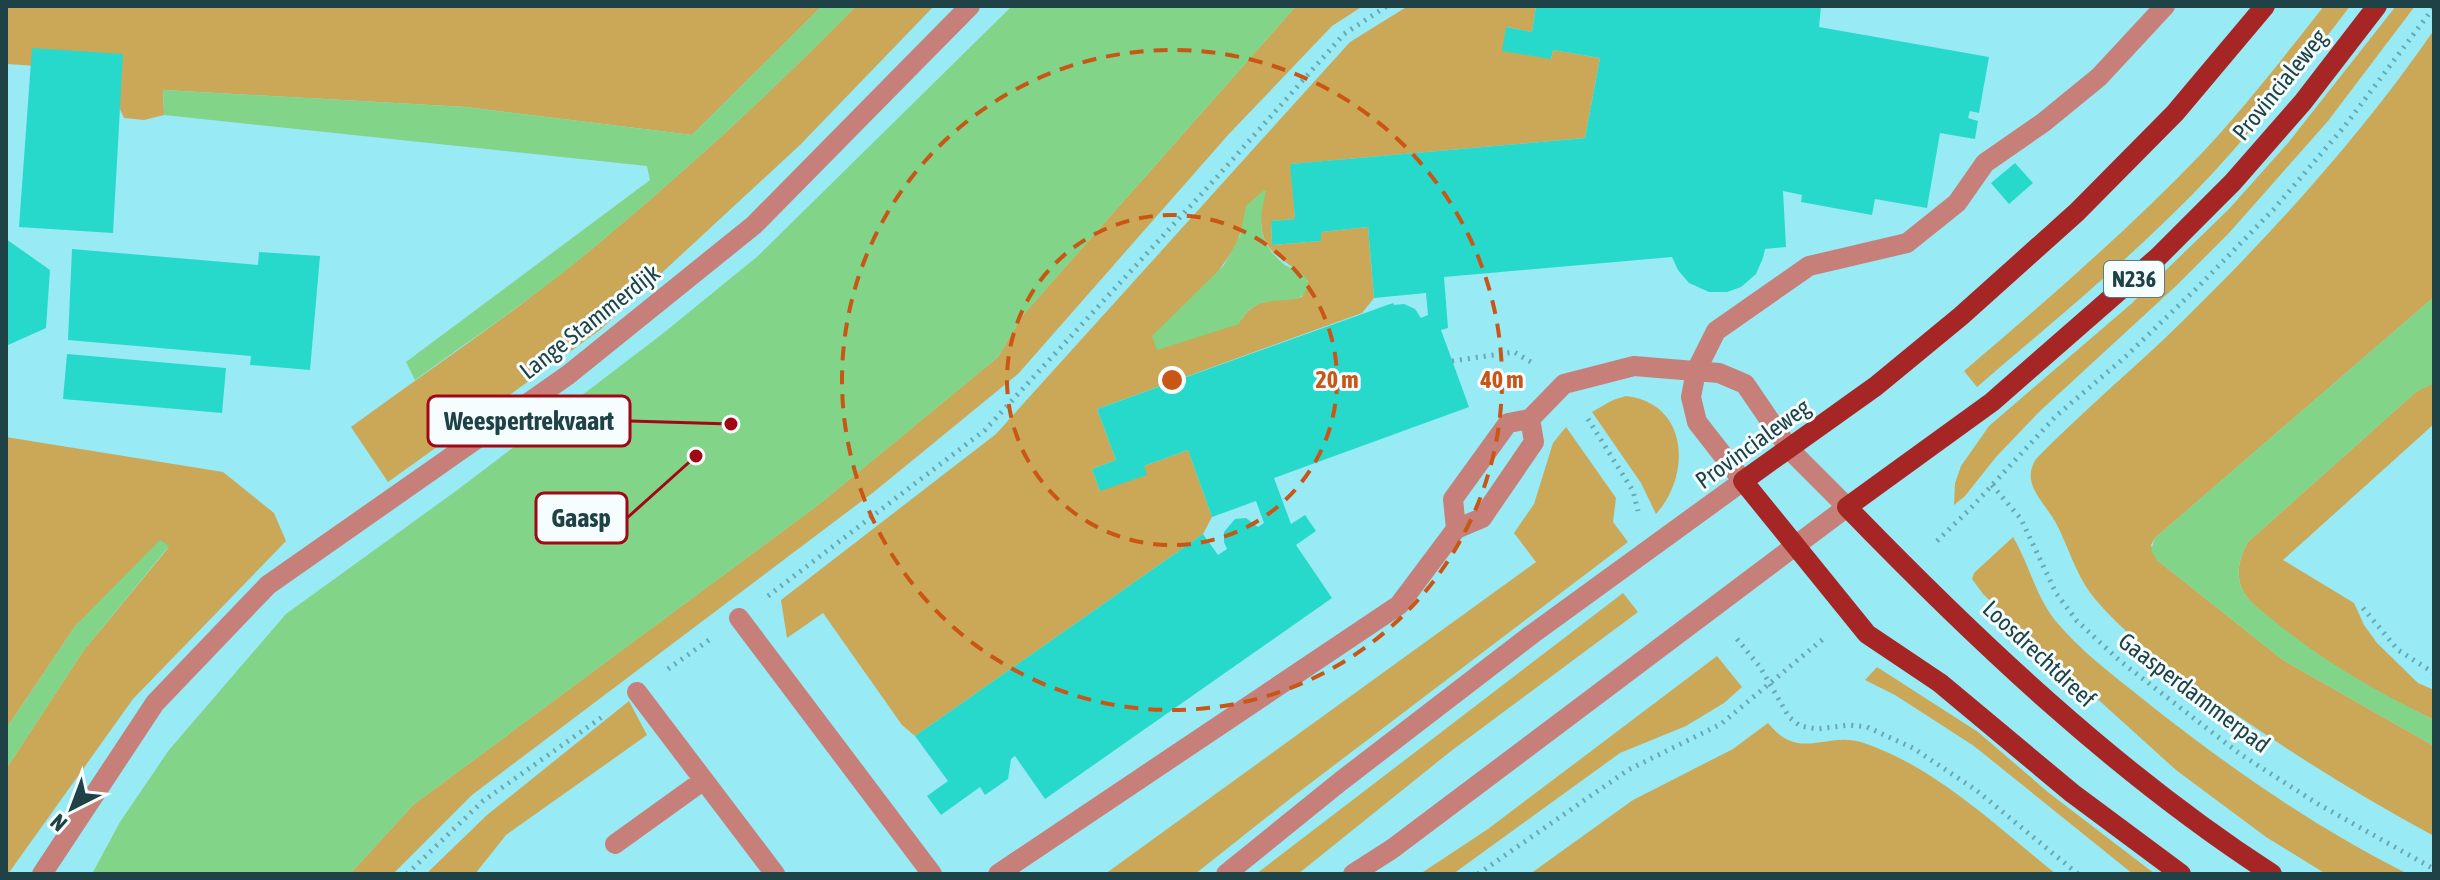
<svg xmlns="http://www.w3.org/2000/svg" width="2440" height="880" viewBox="0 0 2440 880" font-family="'Asap Condensed',sans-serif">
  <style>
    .green { fill: #cba857; fill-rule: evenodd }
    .water { fill: #81d488 }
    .building { fill: #27d9cb }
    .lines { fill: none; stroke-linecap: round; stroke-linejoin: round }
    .path { stroke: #69a8b0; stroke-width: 5; stroke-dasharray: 2 6; stroke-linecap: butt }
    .minor { stroke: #c68079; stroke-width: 20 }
    .major { stroke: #a62525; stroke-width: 20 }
    .ring { fill: none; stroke: #ca5615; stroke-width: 4; stroke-dasharray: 14 10 }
    .labels { text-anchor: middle; stroke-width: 6; stroke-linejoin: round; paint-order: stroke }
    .shield { fill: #f5fdfe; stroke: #5f7a7d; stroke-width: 2 }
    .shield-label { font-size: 22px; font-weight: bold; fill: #1f4246 }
    .street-label { font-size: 24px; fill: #1f4246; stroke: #f5fdfe }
    .centre { fill: #ca5615; stroke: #f5fdfe; stroke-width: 4 }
    .ring-label { font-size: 24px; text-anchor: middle; font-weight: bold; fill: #ca5615; stroke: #f5fdfe; stroke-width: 6; stroke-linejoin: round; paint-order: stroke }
    .leader { fill: none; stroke: #a20715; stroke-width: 3 }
    .callout-dot { fill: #a20715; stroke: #f5fdfe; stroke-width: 3 }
    .callout { fill: #f5fdfe; stroke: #a20715; stroke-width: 3 }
    .callout-label { font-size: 26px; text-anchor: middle; font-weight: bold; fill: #1f4246 }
  </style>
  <rect width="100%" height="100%" fill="#98eaf5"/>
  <path class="green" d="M6 6H822L692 135 466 107 163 90 164 115 144 120 124 118 102 70 6 64Z
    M856 6H934L800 145 600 330 388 482 351 427C427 371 508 317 582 257 677 179 770 94 856 6Z
    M1296 6H1363L1332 26 1228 135 1018 374 875 491 472 795 393 874H350L413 805 822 502 998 357 1022 316Z
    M1408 6H1536L1532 32 1506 27 1551 59 1553 50 1600 58 1585 138 1291 164 1295 219 1271 221 1272 245 1321 241V232L1368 227 1374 298 1362 313 1097 409 1116 460 1092 469 1100 491 1144 466 1188 450 1212 517 1203 534 915 736 902 725 823 613 787 638 781 600 996 434 1350 42ZM1261 212C1259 258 1285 255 1308 281L1302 297C1278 303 1256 295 1241 320L1217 273 1236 246 1246 215Z
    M2324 6H2350C2306 64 2261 121 2211 175 2139 252 2057 318 1977 387L1964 371C2046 301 2128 230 2203 152 2246 106 2285 55 2324 6Z
    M2396 6H2415L2328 121 2229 233 2177 285 2039 412 1996 457 1965 496 1954 505 1955 483 1961 466 1989 426 2131 304 2229 209 2288 143Z
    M2434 30V297L2155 538 2151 545 2157 560 2283 660 2434 746V836C2356 794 2283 748 2211 697 2170 668 2122 633 2091 594 2075 572 2068 546 2056 523 2044 501 2020 484 2036 459 2076 418 2119 381 2161 342 2260 247 2356 143 2434 30Z
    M2430 384H2434V424L2283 560 2354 603 2364 625 2377 643 2418 683 2434 690V720C2375 692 2317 658 2267 616 2258 608 2247 600 2242 589 2235 573 2240 556 2248 542L2417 391Z
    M1626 396C1688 403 1692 474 1656 514L1641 483 1592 412 1613 400Z
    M1566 427 1616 498 1613 522 1628 542 1291 798 1195 874H1105L1536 562 1514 533 1534 504 1553 443Z
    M6 437 223 472 274 513 286 541 133 699 8 874H6V769L84 650 169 547 76 625 6 729Z
    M2013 537C2029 564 2035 594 2054 619 2079 650 2113 675 2144 700 2227 766 2314 827 2408 874H2326L2266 837 2176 770 2020 629 1983 594 1972 579 1974 573Z
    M1623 593 1638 612 1451 751 1298 874H1256Z
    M1717 656 1742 687 1724 703 1686 726 1620 753 1453 874H1420L1488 829Z
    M1877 667 1978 732 2049 793 2155 874H2133L1974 746 1895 695 1865 680Z
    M629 701 647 735 506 835 475 874H426L487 815Z
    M1768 723C1800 763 1827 730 1864 743 1937 768 1996 826 2056 874H1530L1633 800 1733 749Z"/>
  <path class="water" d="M822 6H856C770 94 677 179 582 257 529 301 471 339 415 380L406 362 650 180 647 166 164 115 163 90 466 107 692 135Z
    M1012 6H1296L1022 316 998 357 822 502 413 805 350 874H92L120 822 169 750 286 614 456 491 661 335 758 256Z
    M1263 191H1266C1262 208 1258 224 1265 241 1269 250 1277 259 1285 265 1295 271 1313 274 1306 290 1299 311 1256 286 1239 324L1157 350 1152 336 1224 265 1240 236 1246 206Z
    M2434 297V384L2417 391 2248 542C2240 556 2235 573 2242 589 2247 600 2258 608 2267 615 2317 658 2375 691 2434 720V746L2283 660 2157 560 2151 550 2155 538Z
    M160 540 169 546 84 650 6 769V729L76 625Z"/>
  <path class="building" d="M1536 6H1821L1819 27 1989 57 1979 113 1970 111 1968 118 1978 121 1975 139 1940 133 1927 208 1875 199 1872 215 1801 202 1802 195 1783 191 1786 247 1765 249 1763 258 1756 274 1741 287 1727 292H1709L1689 283 1678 270 1672 257 1444 277 1448 328 1441 330 1469 407 1274 478 1291 524 1305 515 1316 531 1296 545 1332 598 1045 799 1015 756 1011 759 1008 779 985 795 980 787 941 815 927 796 948 781 915 736 1203 534 1218 555 1227 549 1224 542V532L1235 519 1246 518 1258 527 1264 523 1256 501 1212 517 1188 450 1144 466 1147 475 1100 491 1092 469 1116 460 1097 409 1393 303 1394 305 1404 304 1415 309 1421 318 1428 315 1426 293 1374 298 1368 227 1321 232V241L1272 245 1271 221 1295 219 1290 164 1585 138 1600 58 1553 50 1551 59 1502 51 1506 27 1532 32Z
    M32 48 123 54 113 233 19 227Z
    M2015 163 2033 183 2009 204 1991 183Z
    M6 239 50 270 46 328 6 346Z
    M72 249 258 265 259 252 320 256 310 370 250 365 251 356 68 340Z
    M67 354 226 368 222 413 63 399Z"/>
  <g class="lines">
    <path class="path" d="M1452 361 1514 352 1531 362
      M1588 419 1633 491 1638 511
      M1992 485 2021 519 2056 593 2077 621 2120 661 2240 754 2318 804 2434 869
      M1937 541 1969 510 2056 416 2124 358 2198 287 2273 210 2344 127 2434 7
      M768 596 985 430 1217 177 1344 34 1387 6
      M2363 608 2398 650 2434 673
      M1737 639 1760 667 1789 717 1800 726 1817 729 1849 725 1867 727 1913 748 1976 790 2078 874
      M668 669 709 640
      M407 874 483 801 605 715
      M1478 874 1628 770 1721 724 1823 639"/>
    <path class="minor" d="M739 618 932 874
      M637 692 775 874
      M615 844 704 780
      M42 874 155 703 268 585 568 375 754 225 970 6
      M998 874 1399 605 1456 529 1482 518 1534 442 1530 419
      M1226 874 1341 781 1531 635 1743 481 1697 422 1691 397 1696 371 1716 331 1809 266 1907 243 1957 203 1985 163 2044 122 2099 77 2165 6
      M1353 874 1392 849 1847 507 1790 450 1745 384 1719 373 1634 366 1564 384 1530 419 1508 423 1453 499 1456 529"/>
    <path class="major" d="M2181 874 2072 793 1940 683 1867 634 1743 481 1876 386 1961 316 2077 212 2175 113 2265 6
      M2272 874C2116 773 1976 640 1847 507L1992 402 2158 257 2233 182 2303 102 2377 6"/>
  </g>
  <g class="ring">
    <circle cx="1172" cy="380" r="165"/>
    <circle cx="1172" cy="380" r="330"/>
  </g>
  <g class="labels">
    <rect class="shield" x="2104" y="261" width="60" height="36" rx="6"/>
    <g class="shield-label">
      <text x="2134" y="287">N236</text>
    </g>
    <g class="street-label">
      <text transform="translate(2280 85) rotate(-51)" y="8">Provincialeweg</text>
      <text transform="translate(590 322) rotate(-38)" y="8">Lange Stammerdijk</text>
      <text transform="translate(1753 444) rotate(-36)" y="8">Provincialeweg</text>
      <text transform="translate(2039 654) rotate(43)" y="8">Loosdrechtdreef</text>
      <text transform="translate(2194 693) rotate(37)" y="8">Gaasperdammerpad</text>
    </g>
  </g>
  <circle cx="1172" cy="380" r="12" class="centre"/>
  <g class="ring-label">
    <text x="1337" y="388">20 m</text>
    <text x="1502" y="388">40 m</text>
  </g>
  <path class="leader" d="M731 424L630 421M696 456L627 518"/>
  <g class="callout-dot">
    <circle cx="731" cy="424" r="8"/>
    <circle cx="696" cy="456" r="8"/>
  </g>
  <g class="callout">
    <rect x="428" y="396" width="202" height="50" rx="8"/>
    <rect x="536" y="493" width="91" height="50" rx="8"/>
  </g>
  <g class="callout-label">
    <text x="529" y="430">Weespertrekvaart</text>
    <text x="581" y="527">Gaasp</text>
  </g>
  <rect width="2440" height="880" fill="none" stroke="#1f4246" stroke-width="16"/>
  <g transform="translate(72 808) rotate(222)" stroke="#f5fdfe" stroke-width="6" paint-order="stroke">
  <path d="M0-6L14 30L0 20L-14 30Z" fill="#1f4246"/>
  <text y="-12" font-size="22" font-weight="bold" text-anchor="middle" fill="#1f4246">N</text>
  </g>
</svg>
